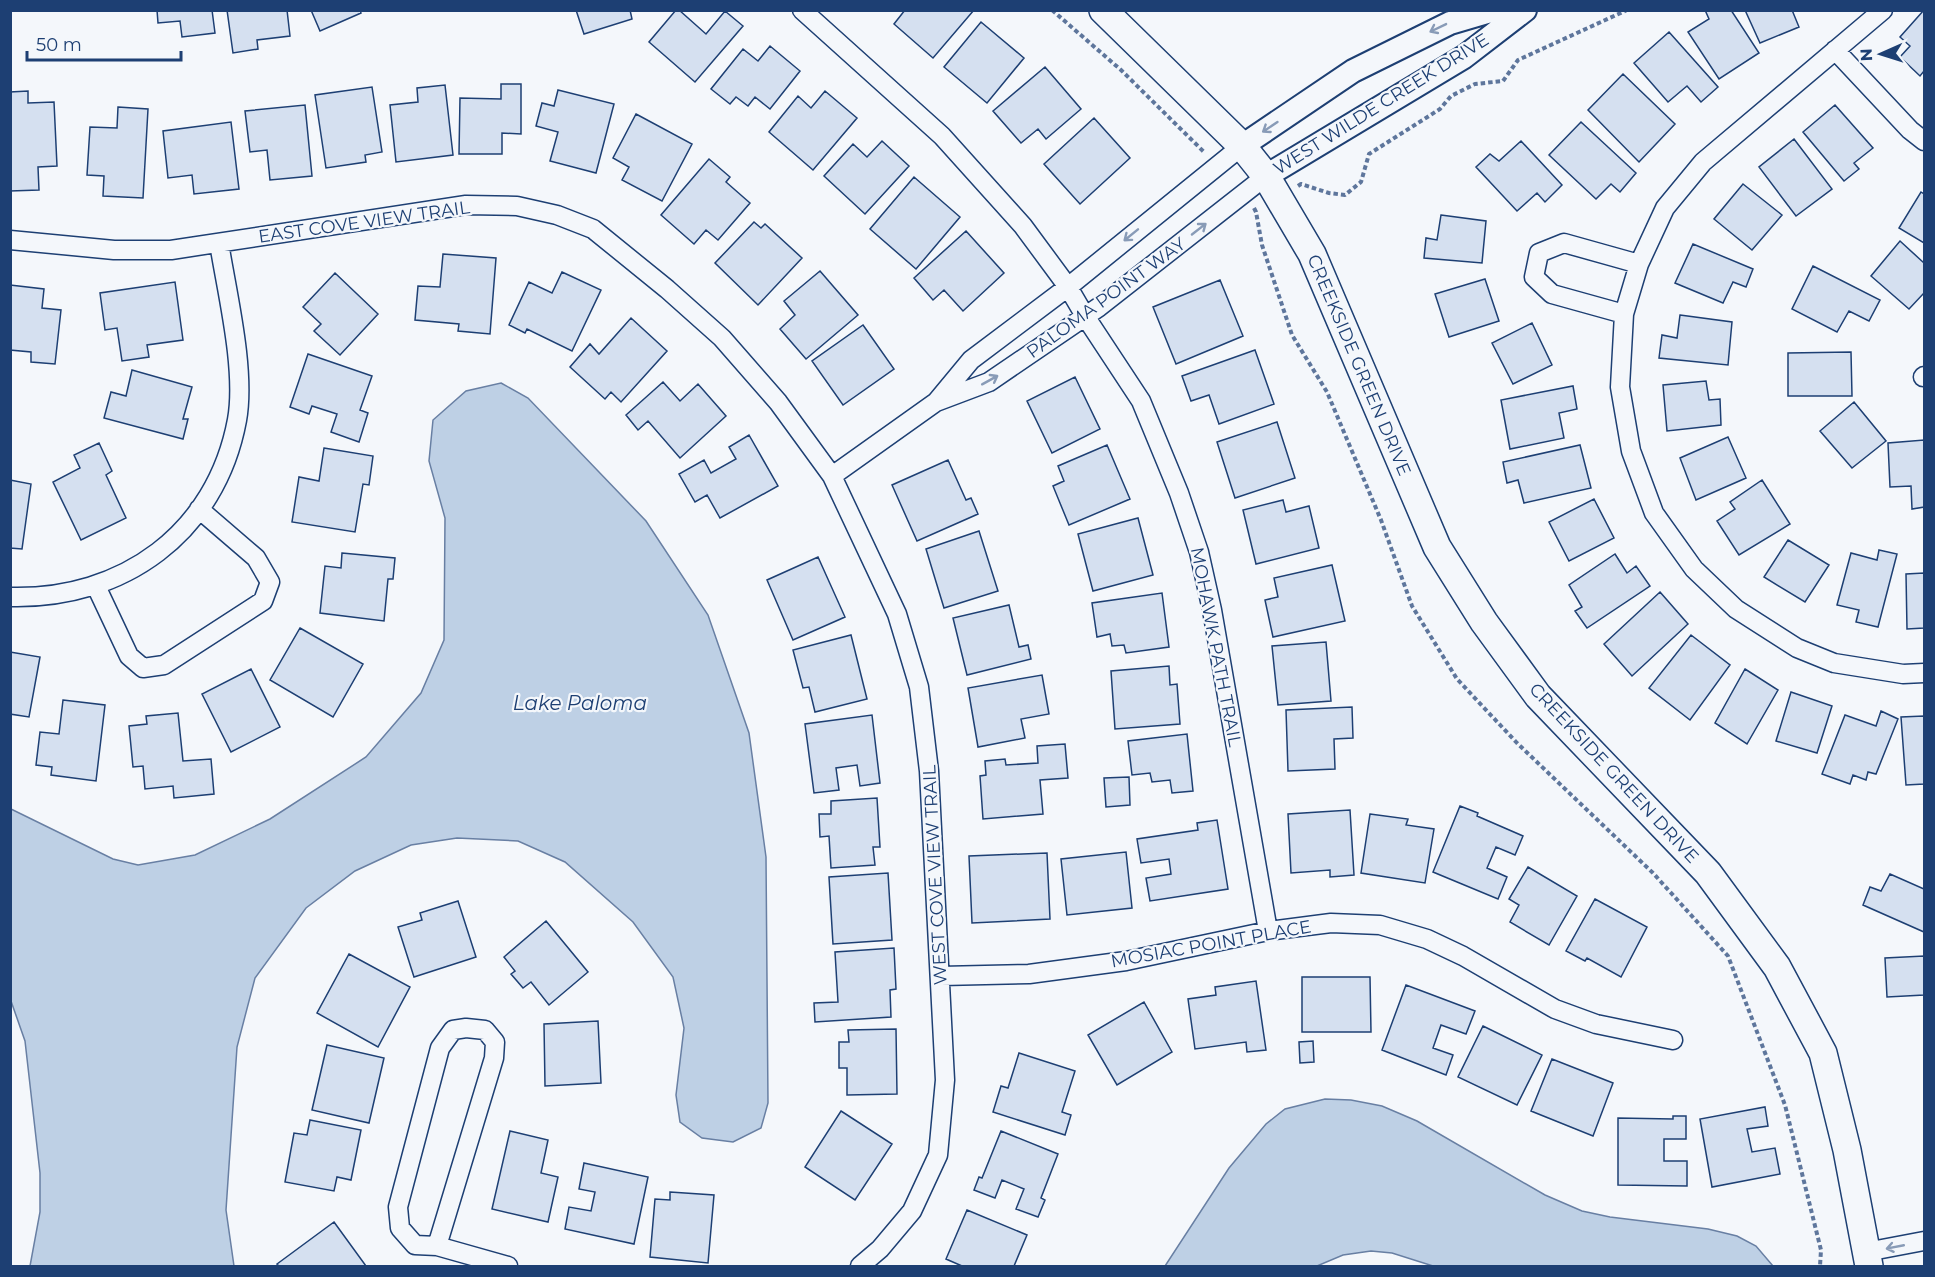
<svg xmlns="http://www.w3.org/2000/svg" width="1935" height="1277" viewBox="0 0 1935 1277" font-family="Montserrat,sans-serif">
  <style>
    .water { fill: #bed0e5; stroke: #687fa3; stroke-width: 1.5 }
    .building { fill: #d5e0f0; stroke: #1d3f73; stroke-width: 1.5 }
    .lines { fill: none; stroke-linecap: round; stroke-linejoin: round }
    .minor-casing { stroke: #1d3f73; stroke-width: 21 }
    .tertiary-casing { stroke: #1d3f73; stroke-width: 26 }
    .secondary-casing { stroke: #1d3f73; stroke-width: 30 }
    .path { stroke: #5e769c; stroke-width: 4; stroke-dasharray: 4.5 3; stroke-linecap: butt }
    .minor { stroke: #f4f7fb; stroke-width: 18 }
    .tertiary { stroke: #f4f7fb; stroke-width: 22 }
    .secondary { stroke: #f4f7fb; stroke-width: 27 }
    .oneway { stroke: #889bb7 }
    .labels { text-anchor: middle; stroke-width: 4.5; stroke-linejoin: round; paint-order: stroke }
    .street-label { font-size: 18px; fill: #1d3f73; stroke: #f4f7fb }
    .water-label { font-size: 20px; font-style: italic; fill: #1d3f73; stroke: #f4f7fb }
  </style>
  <rect width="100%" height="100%" fill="#f4f7fb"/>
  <path class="water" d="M501 383 528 398 646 521 708 615 749 733 766 857 768 1103 761 1128 733 1142 702 1138 680 1122 676 1095 684 1028 673 977 633 922 565 862 518 841 457 838 411 845 355 871 306 908 255 978 237 1047 226 1210 234 1266H30L40 1212V1173L25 1041 11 1001V809L113 859 138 865 195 855 270 819 366 757 421 693 444 640 445 518 429 461 433 420 466 391Z
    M1325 1099 1351 1100 1382 1106 1417 1121 1545 1195 1582 1211 1610 1217 1708 1229 1737 1236 1756 1246 1773 1266H1433L1392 1253 1371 1251 1343 1255 1317 1266H1165L1229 1168 1266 1124 1285 1109Z"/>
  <path class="building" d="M157 10H212L215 33 182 37 180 21 158 23Z
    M227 10H287L290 36 257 40 258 49 233 53Z
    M311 10H360L361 13 320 31Z
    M576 10H630L632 19 584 34Z
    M676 10H679L706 34 725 11 743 26 695 82 649 42Z
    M905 10H974L933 58 894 24Z
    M1705 10H1731L1759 53 1719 79 1688 32 1709 19Z
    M1745 10H1792L1799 27 1760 43Z
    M1924 10V71L1920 76 1900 57 1910 46 1900 37Z
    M981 22 1024 58 987 103 944 67Z
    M1669 32 1718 87 1701 102 1687 86 1668 102 1634 63Z
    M770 46 800 71 770 109 755 97 748 106 736 97 730 104 711 89 743 49 758 61Z
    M1045 67 1081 109 1046 139 1038 129 1021 143 993 111Z
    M1623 74 1675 124 1639 162 1588 110Z
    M501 84H521V134L502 133V154H459L460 98 501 99Z
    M445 85 453 155 396 162 390 105 418 102 417 88Z
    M372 87 382 152 365 155 366 162 326 168 315 95Z
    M558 90 614 104 596 173 550 161 558 132 536 126 542 103 554 106Z
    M28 91V103L54 102 57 166 38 167 39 190 10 191V92Z
    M825 91 857 118 813 170 769 132 798 96 811 108Z
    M305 105 312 176 270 180 267 150 250 152 245 111Z
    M1835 105 1873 148 1854 163 1859 169 1844 181 1803 132Z
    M118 107 148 109 143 198 103 196 104 176 87 175 90 127 117 128Z
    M636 114 692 144 662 201 622 180 629 167 613 158Z
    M1094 118 1130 158 1080 204 1044 164Z
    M231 122 239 189 194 194 192 175 168 178 163 131Z
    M1581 122 1636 173 1620 192 1611 184 1596 199 1549 155Z
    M1794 139 1832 189 1796 216 1759 167Z
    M882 141 909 166 865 214 824 176 853 144 867 157Z
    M1521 141 1562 185 1545 202 1537 193 1517 211 1476 167 1490 154 1499 161Z
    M709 159 730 177 726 182 750 203 718 240 706 230 694 244 661 215Z
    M914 177 960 217 916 269 870 229Z
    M1743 184 1782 215 1752 250 1714 219Z
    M1921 192 1924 194V243L1899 228Z
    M1441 215 1486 221 1482 263 1424 258 1426 238 1437 240Z
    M754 222 761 228 765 224 802 258 758 305 715 263Z
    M966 231 1004 273 963 311 944 290 933 300 914 278Z
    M1900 241 1924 263V293L1909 309 1871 276Z
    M1693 244 1753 269 1746 287 1733 282 1723 303 1675 283Z
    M443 254 496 258 490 334 458 331 459 324 415 320 418 286 440 287Z
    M1813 266 1880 300 1869 321 1849 311 1837 332 1792 309Z
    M820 271 858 315 806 359 780 329 795 315 784 301Z
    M562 272 601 290 572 351 527 329 525 333 509 325 529 282 552 293Z
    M335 273 378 314 340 355 314 331 321 324 303 307Z
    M1485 279 1499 321 1449 337 1435 294Z
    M1220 280 1243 336 1176 364 1153 307Z
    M175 282 183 340 147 345 149 357 122 361 117 328 105 330 100 293Z
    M10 285 44 289 42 308 61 310 55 364 31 362V352L10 350Z
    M1680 315 1732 322 1728 365 1659 358 1662 335 1677 338Z
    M631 318 667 351 621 402 611 392 605 399 570 367 590 344 599 354Z
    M1532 323 1552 365 1513 384 1492 343Z
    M863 325 894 369 843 405 812 361Z
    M1255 350 1274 404 1219 424 1209 395 1191 401 1182 376Z
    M1851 352 1852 396H1788V353Z
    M308 354 372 376 360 410 368 413 359 442 331 432 337 414 312 406 309 414 290 407Z
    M132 370 192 387 183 419H188L183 439 104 418 111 392 126 396Z
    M1075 377 1100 429 1052 453 1027 401Z
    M1706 381 1709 400 1720 399 1721 425 1667 431 1663 385Z
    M663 382 680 401 698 384 726 416 680 458 648 421 638 430 626 415Z
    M1573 386 1577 409 1559 413 1564 438 1510 449 1501 400Z
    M1854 402 1886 441 1852 468 1820 431Z
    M1277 422 1295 478 1235 498 1217 442Z
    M749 435 778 486 720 518 707 495 695 502 679 474 704 460 711 473 736 459 729 447Z
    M1728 437 1746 478 1696 500 1680 458Z
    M1924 440V507L1912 509 1911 486 1890 487 1888 443Z
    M99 443 112 471 106 475 126 518 81 540 53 482 80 468 74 455Z
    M1107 445 1130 499 1069 525 1053 486 1064 481 1058 466Z
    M1580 445 1591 488 1524 503 1518 480 1507 483 1503 462Z
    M324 448 373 456 369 485 363 484 355 532 292 522 299 477 319 481Z
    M948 460 966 500 971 498 978 514 917 541 892 485Z
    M10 480 31 484 22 549 10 548Z
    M1762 480 1790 524 1739 555 1717 521 1735 509 1730 502Z
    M1594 499 1614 538 1569 561 1549 522Z
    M1283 500 1286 512 1309 506 1319 548 1256 564 1243 510Z
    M1138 518 1153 575 1093 591 1078 534Z
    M979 531 998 591 944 608 926 549Z
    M1788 540 1829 565 1805 602 1764 577Z
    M1879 550 1897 554 1878 627 1856 622 1859 610 1837 605 1851 553 1877 560Z
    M342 553 395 558 393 579H388L384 621 320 613 325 566 341 568Z
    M1615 554 1627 573 1636 566 1650 586 1587 628 1575 611 1582 607 1569 585Z
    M818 557 845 617 793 640 767 580Z
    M1332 565 1345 621 1273 637 1265 600 1278 597 1274 578Z
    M1924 573V628L1907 629 1906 574Z
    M1660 592 1688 624 1632 676 1604 644Z
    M1162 593 1169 647 1126 653 1124 645 1112 646 1110 634 1097 637 1092 603Z
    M1009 605 1019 647 1028 645 1031 659 967 675 953 618Z
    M300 628 363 664 333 717 270 680Z
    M851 635 867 699 815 712 809 687 803 688 793 650Z
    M1691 635 1730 665 1690 720 1649 688Z
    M1326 642 1331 701 1278 705 1272 646Z
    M10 652 40 657 29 717 10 714Z
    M1169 666 1170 685 1177 684 1180 724 1115 729 1111 671Z
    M251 669 280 727 231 752 202 694Z
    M1745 669 1778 690 1747 744 1715 723Z
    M1042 675 1049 714 1021 719 1025 738 978 747 968 688Z
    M1791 692 1832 706 1817 753 1776 741Z
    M63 700 105 705 96 781 51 775 52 767 36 765 40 732 59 734Z
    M1352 707 1353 738 1334 739 1335 769 1288 771 1286 710Z
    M1881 711 1898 719 1876 774 1868 772 1866 780 1853 775 1850 784 1822 774 1845 715 1876 726Z
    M178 713 183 761 211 759 214 794 174 798 173 786 145 789 143 766 133 767 129 726 147 724 146 716Z
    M872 715 880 783 860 786 857 765 836 768 839 790 814 793 805 724Z
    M1924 716V784L1906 785 1901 717Z
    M1187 734 1193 791 1172 793 1170 780 1152 782 1150 773 1132 775 1128 741Z
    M1065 744 1068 778 1040 780 1043 814 983 819 980 776 986 775 985 761 1005 759 1006 765 1038 763 1037 746Z
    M1129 777 1130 805 1106 807 1104 778Z
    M877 798 880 847H873L875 865 831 868 829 836 820 837 819 814H831V801Z
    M1460 806 1478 813 1477 816 1523 836 1515 855 1496 847 1487 868 1507 877 1498 899 1433 872Z
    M1350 810 1354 875 1330 877V870L1291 873 1288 814Z
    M1370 814 1408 819 1406 825 1434 829 1425 883 1361 873Z
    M1217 820 1228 889 1150 901 1146 878 1171 874 1169 859 1141 863 1137 839 1198 830 1197 823Z
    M1126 852 1132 908 1067 915 1061 859Z
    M1047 853 1050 919 972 923 969 856Z
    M1528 867 1577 896 1549 945 1510 922 1519 905 1509 899Z
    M888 873 892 940 833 944 829 877Z
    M1890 874 1924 889V932L1863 905 1870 887 1881 891Z
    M1595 899 1647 927 1621 977 1587 958 1585 961 1566 951Z
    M458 901 476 957 414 977 398 927 422 920 420 913Z
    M546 921 588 972 549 1005 531 982 523 988 511 974 515 971 504 957Z
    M894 948 896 989 890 990 891 1017 815 1022 814 1003 838 1002 835 952Z
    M349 954 410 987 378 1047 317 1013Z
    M1924 956V995L1887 997 1885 958Z
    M1302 977H1370L1371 1032H1302Z
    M1256 981 1266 1050 1247 1052 1246 1042 1195 1049 1188 999 1216 995 1215 987Z
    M1406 985 1475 1011 1466 1034 1441 1025 1433 1048 1453 1055 1446 1075 1382 1050Z
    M1144 1002 1172 1052 1117 1085 1088 1035Z
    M598 1021 601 1083 545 1086 544 1024Z
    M1483 1026 1542 1055 1517 1105 1458 1077Z
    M896 1029 897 1094 847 1095V1068H839V1042H849L848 1030Z
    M1313 1041 1314 1062 1300 1063 1299 1042Z
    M327 1045 384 1058 369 1123 312 1110Z
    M1019 1053 1075 1071 1062 1112 1071 1115 1065 1135 993 1112 1001 1086 1008 1088Z
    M1552 1059 1613 1083 1593 1136 1531 1111Z
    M1765 1107 1768 1126 1747 1129 1752 1152 1775 1148 1780 1174 1712 1187 1700 1119Z
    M841 1111 892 1144 855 1200 805 1167Z
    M1673 1116H1686V1139H1664V1161H1687V1186L1618 1185V1118L1673 1119Z
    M310 1120 361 1130 351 1180 337 1177 334 1191 285 1182 294 1133 307 1135Z
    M510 1131 548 1140 541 1173 558 1177 548 1222 492 1209Z
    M1001 1131 1058 1154 1041 1198 1045 1200 1038 1217 1016 1209 1024 1189 1002 1180 995 1198 974 1190 979 1177 982 1178Z
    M584 1163 648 1177 634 1244 565 1229 569 1207 591 1211 595 1192 579 1189Z
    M670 1192 714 1195 708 1263 650 1257 655 1199 670 1200Z
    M967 1210 1027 1235 1014 1266H962L946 1259Z
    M334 1222 366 1266H279L277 1264Z"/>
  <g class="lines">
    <g class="minor-casing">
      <path id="minor" d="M802 10 942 136 1023 226 1068 287 1085 316 1141 401 1179 493 1199 552 1212 610 1268 931
        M1883 10 1703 162 1665 208 1639 264 1624 314 1620 387 1631 451 1654 513 1694 569 1736 609 1797 648 1834 663 1903 674 1924 673
        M1835 50 1910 130 1924 141
        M10 240 114 250H171L466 205 517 206 557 215 593 229 667 289 722 338 778 402 832 476 897 614 919 687 929 771 945 1080 938 1155 912 1211 880 1249 860 1266
        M1624 314 1552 294 1534 277 1539 253 1564 243 1639 264
        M1923 377 1924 376
        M937 401 971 360 1068 287 1242 146
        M832 476 936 402 989 382 1099 307 1266 176
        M96 586 129 656 143 668 164 665 263 601 270 582 256 558 199 509
        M10 597C123 600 216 533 237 420 246 370 227 293 219 243
        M941 976 1029 974 1126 961 1268 931 1331 923 1380 925 1427 939 1463 956 1555 1009 1596 1024 1673 1040
        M466 1028 485 1030 495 1042 494 1058 437 1246 415 1245 400 1228 398 1207 440 1048 453 1030Z
        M437 1246 508 1266
        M1866 1252 1924 1241"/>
    </g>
    <g class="tertiary-casing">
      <path id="tertiary" d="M1242 146 1353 71 1450 23 1494 10
        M1266 176 1464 57 1525 10"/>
    </g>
    <g class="secondary-casing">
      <path id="secondary" d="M1103 10 1242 146 1266 176 1312 254 1437 547 1484 622 1538 696 1708 873 1777 967 1823 1053 1847 1150 1869 1266"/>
    </g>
    <path class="path" d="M1052 10 1121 70 1205 153
      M1298 186 1301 184 1329 193 1345 195 1361 182 1369 154 1440 109 1451 96 1475 84 1503 81 1518 60 1627 10
      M1254 208 1256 212 1262 245 1292 335 1327 392 1381 520 1412 606 1457 679 1517 743 1653 873 1728 956 1785 1105 1821 1250 1820 1266"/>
    <use href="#minor" class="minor"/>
    <use href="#tertiary" class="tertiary"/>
    <use href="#secondary" class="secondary"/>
  </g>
  <defs><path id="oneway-shaft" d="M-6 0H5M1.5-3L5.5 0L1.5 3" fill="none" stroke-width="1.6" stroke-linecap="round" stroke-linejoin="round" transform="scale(1.5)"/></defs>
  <g class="oneway">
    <use href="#oneway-shaft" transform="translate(1438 28) rotate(154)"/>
    <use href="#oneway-shaft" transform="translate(1270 127) rotate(146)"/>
    <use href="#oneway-shaft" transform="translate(1199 229) rotate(-38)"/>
    <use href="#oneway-shaft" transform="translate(1131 235) rotate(141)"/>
    <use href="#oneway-shaft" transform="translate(990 380) rotate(-29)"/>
    <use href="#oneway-shaft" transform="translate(1895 1247) rotate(169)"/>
  </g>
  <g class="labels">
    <g class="street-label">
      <text transform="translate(1381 104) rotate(-32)" y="6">WEST WILDE CREEK DRIVE</text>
      <text transform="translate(364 222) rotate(-8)" y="6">EAST COVE VIEW TRAIL</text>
      <text transform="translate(1106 298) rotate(-36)" y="6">PALOMA POINT WAY</text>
      <text transform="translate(1359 365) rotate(67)" y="6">CREEKSIDE GREEN DRIVE</text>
      <text transform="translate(1216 647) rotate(79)" y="6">MOHAWK PATH TRAIL</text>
      <text transform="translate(1614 773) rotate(47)" y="6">CREEKSIDE GREEN DRIVE</text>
      <text transform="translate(935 875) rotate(-93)" y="6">WEST COVE VIEW TRAIL</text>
      <text transform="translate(1211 944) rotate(-10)" y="6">MOSIAC POINT PLACE</text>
    </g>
    <g class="water-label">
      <text x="580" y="710">Lake Paloma</text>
    </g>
  </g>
  <rect width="1935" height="1277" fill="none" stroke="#1d3f73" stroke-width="24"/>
  <g transform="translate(1881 54) rotate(267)" stroke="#f4f7fb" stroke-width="4.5" paint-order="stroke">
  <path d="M0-4.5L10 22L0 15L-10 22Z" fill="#1d3f73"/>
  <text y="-9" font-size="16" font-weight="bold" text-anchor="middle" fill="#1d3f73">N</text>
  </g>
  <path d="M27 51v9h154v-9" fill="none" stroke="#1d3f73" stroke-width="3"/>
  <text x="36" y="51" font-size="18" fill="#1d3f73" stroke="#f4f7fb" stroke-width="4.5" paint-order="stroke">50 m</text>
</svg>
